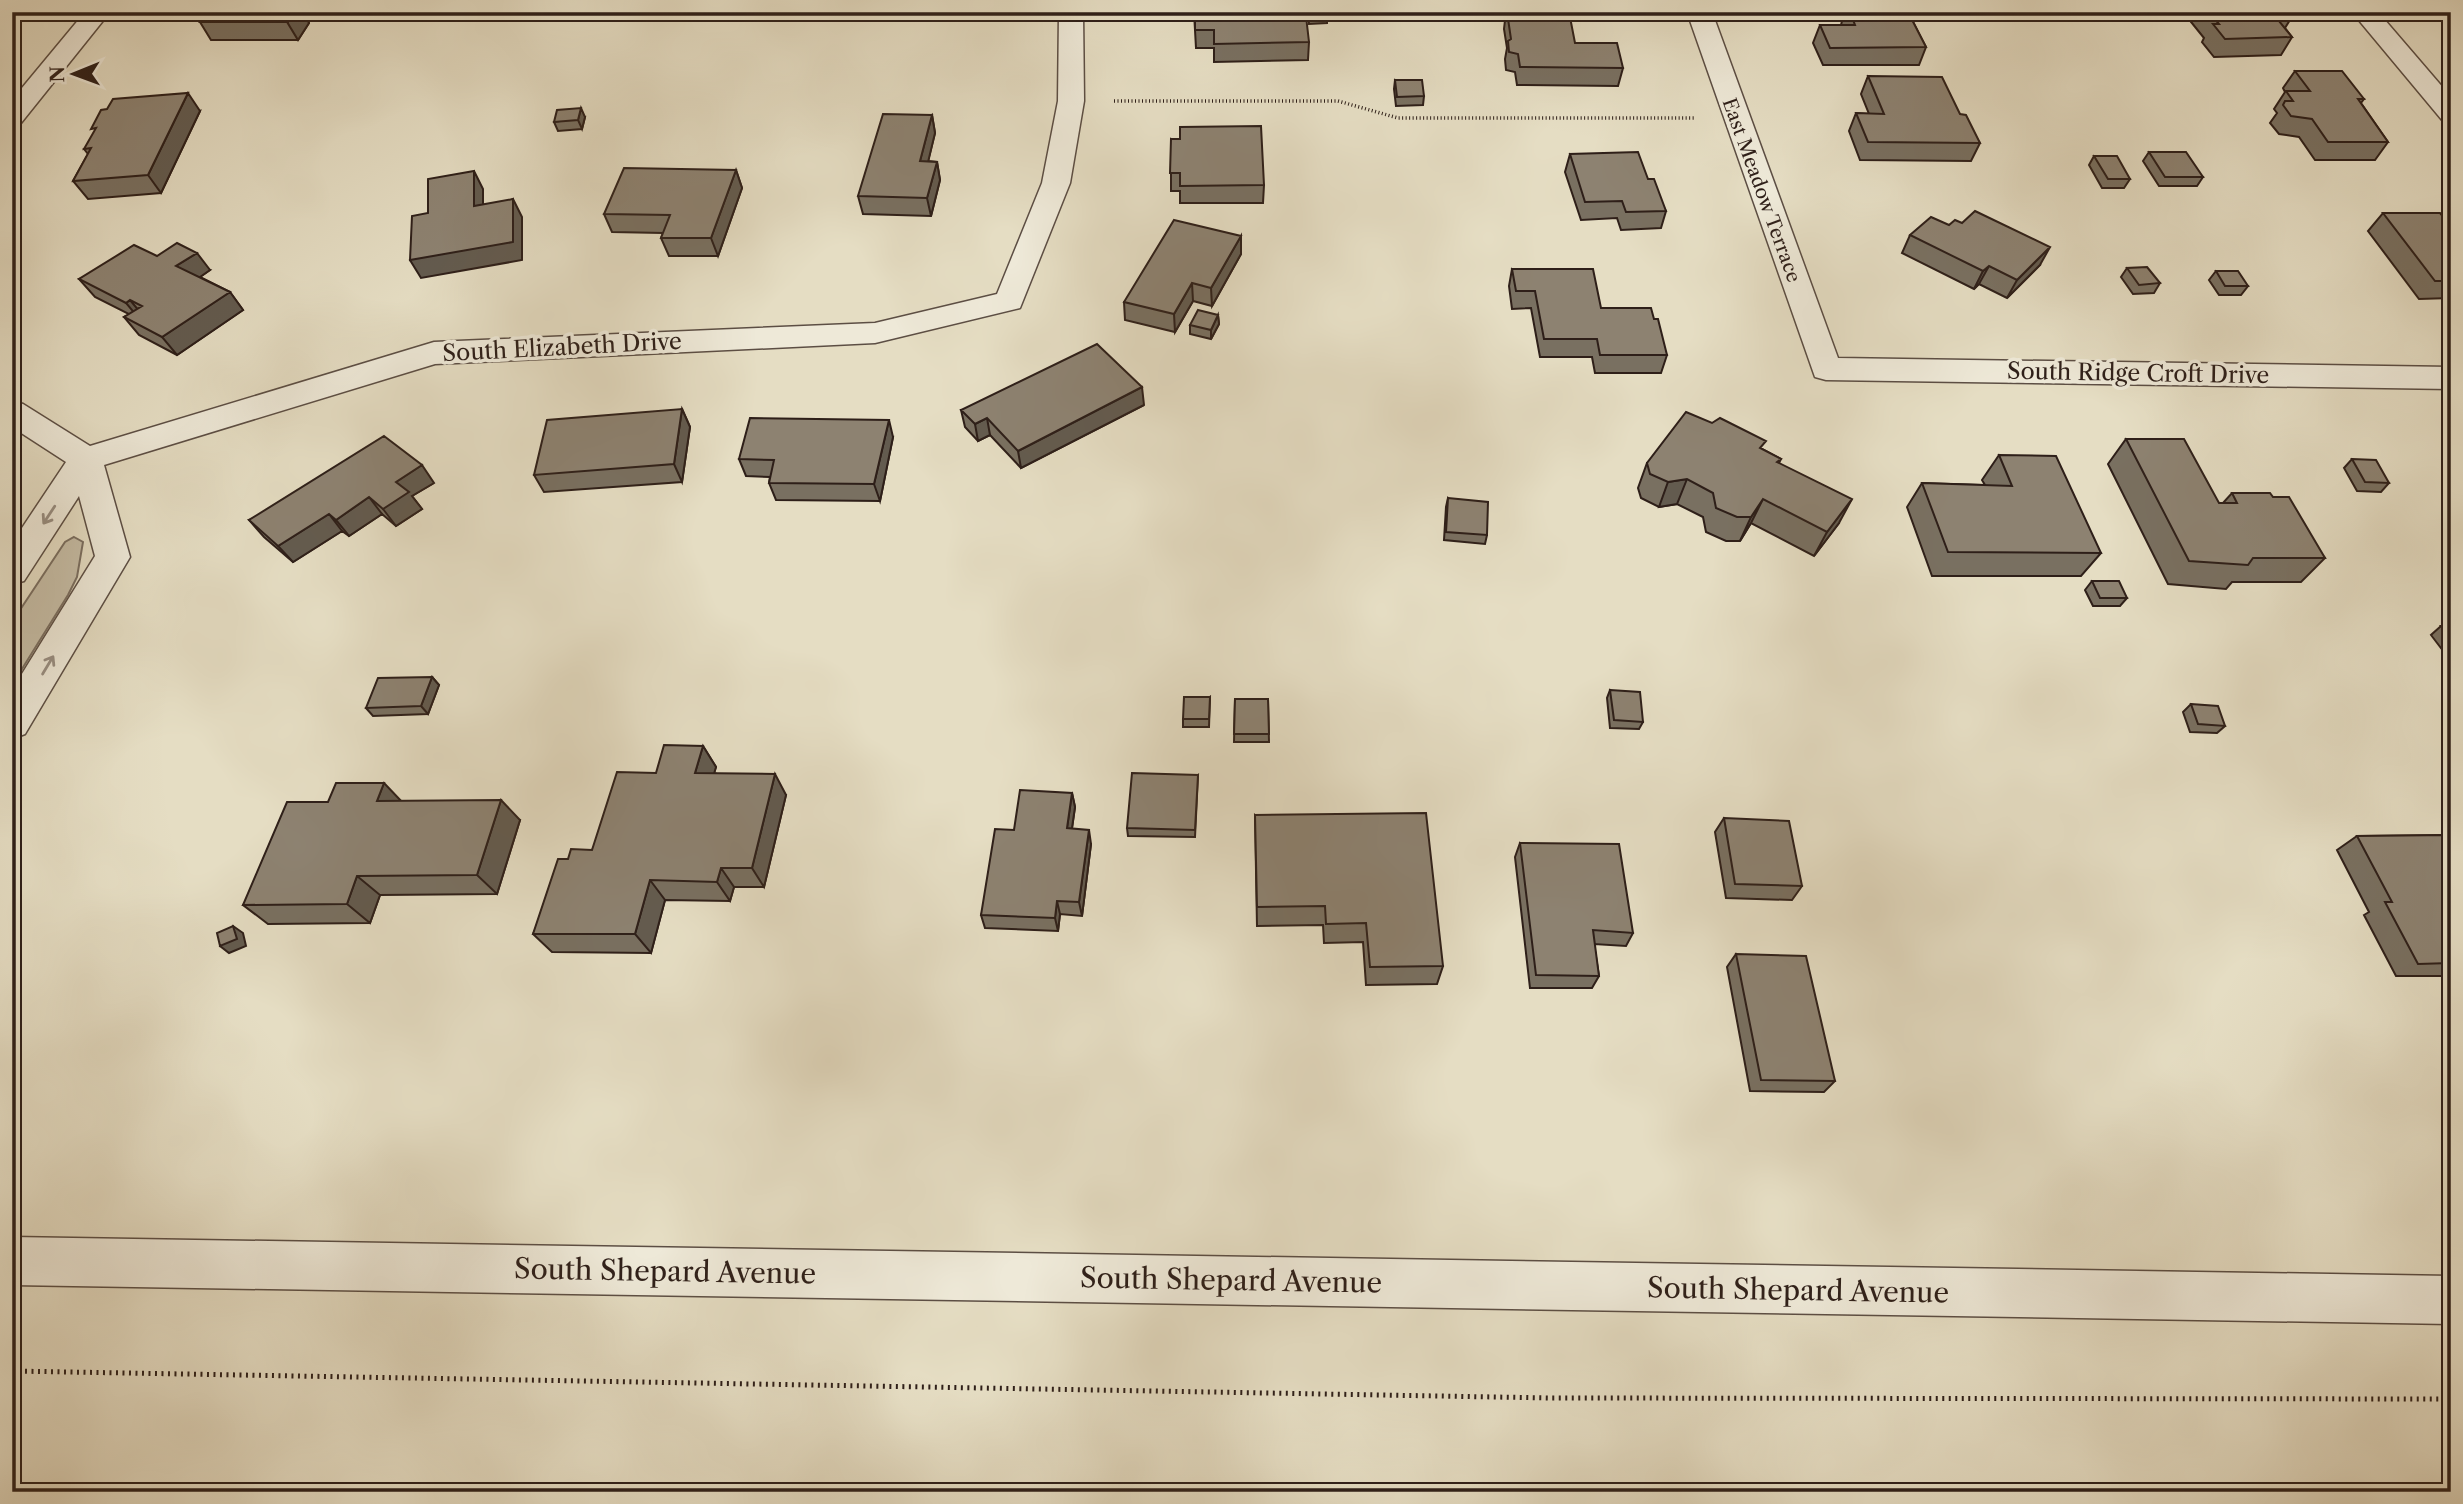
<svg xmlns="http://www.w3.org/2000/svg" width="2463" height="1504" viewBox="0 0 2463 1504" font-family="'Libre Caslon Text',serif">
  <style>
    .green { fill: #c6bda6; stroke: #7a6e60; stroke-width: 2 }
    .lines { fill: none; stroke-linecap: round; stroke-linejoin: round }
    .minor-casing { stroke: #5c4e44; stroke-width: 3 }
    .path-far1 { stroke: #2e1f19; stroke-width: 3.5; stroke-dasharray: 1 2.5; stroke-linecap: butt }
    .path { stroke: #2e1f19; stroke-width: 5; stroke-dasharray: 2 4.5; stroke-linecap: butt }
    .minor { fill: #eee9d8; fill-rule: evenodd }
    .wall { fill: #797061; stroke: #2e1f19; stroke-width: 2 }
    .shaded-wall { fill: #635b4f; stroke: #2e1f19; stroke-width: 2 }
    .building { fill: #8d8271; stroke: #2e1f19; stroke-width: 2 }
    .oneway { stroke: #988e82 }
    .labels { text-anchor: middle; stroke-width: 7; stroke-linejoin: round; paint-order: stroke }
    .far-street-label { font-size: 19px; fill: #2e1f19; stroke: #eee9d8 }
    .street-label { font-size: 23px; fill: #2e1f19; stroke: #eee9d8 }
    .near-street-label { font-size: 28px; fill: #2e1f19; stroke: #eee9d8 }
  </style>
  <rect width="100%" height="100%" fill="#e5ddc3"/>
  <filter id="stains"><feTurbulence type="fractalNoise" baseFrequency=".00286" numOctaves="4"/><feColorMatrix values="0 0 0 0 .2 0 0 0 0 .09 0 0 0 0 .02 0 0 0 .5 -.17"/></filter>
  <radialGradient id="worn" r=".72"><stop offset=".6" stop-color="#630" stop-opacity="0"/><stop offset="1" stop-color="#630" stop-opacity=".3"/></radialGradient>
  <path class="green" d="M74 537 83 542 77 577 68 595 12 685V622L65 542Z"/>
  <g class="lines">
    <g class="minor-casing">
      <path id="minor" d="M85 12H110L21 123 12 125V100Z
        M1059 12H1083L1084 101 1070 183 1020 308 875 343 435 364 104 465 130 557 25 734 12 739V690L95 556 79 496 24 581 12 584V543L66 462 12 427V401L23 404 90 446 434 342 875 323 997 294 1042 183 1058 101Z
        M1687 12H1712L1838 358 2451 367V389L1826 380 1815 377Z
        M2352 12H2378L2451 97V122L2442 120Z
        M12 1237 2451 1276V1324L12 1285Z"/>
    </g>
    <path class="path-far1" d="M1114 101H1338L1398 118H1694"/>
    <path class="path" d="M12 1371 1552 1398 2451 1399"/>
    <use href="#minor" class="minor"/>
  </g>
  <path class="wall" d="M207 12H303L309 23 298 40H211L200 22Z
    M1194 12 1275 16 1309 42 1308 60 1214 62V48H1196Z
    M1308 12H1327V23L1309 24Z
    M1506 12 1575 43 1623 68 1618 86 1517 85 1515 72 1506 70 1505 59 1507 48 1504 29Z
    M1840 12H1908L1926 47 1919 65H1823L1813 43 1820 25H1841L1843 17Z
    M2183 12H2295L2285 28 2292 37 2281 55 2214 57 2202 42 2204 38Z
    M2295 71 2364 99 2361 103 2388 142 2375 160H2315L2299 137 2279 134 2270 123 2277 113 2274 109 2285 92 2283 88Z
    M1868 76 1960 114 1980 143 1971 161 1860 160 1849 131 1856 113 1869 114 1861 94Z
    M1395 80 1424 96 1423 105 1396 106 1394 89Z
    M200 111 161 193 88 199 73 181 88 154 84 149Z
    M932 115 935 133 928 161 937 162 940 180 931 216 863 214 858 196Z
    M585 117 582 129 558 131 554 122Z
    M1171 139 1264 185 1263 203H1180V191H1171Z
    M2149 152 2203 177 2197 186H2159L2143 161Z
    M1570 154 1648 179 1666 211 1661 228 1621 230 1617 218 1581 220 1565 172Z
    M2094 156 2130 179 2124 188H2102L2089 165Z
    M736 170 742 188 718 256H669L661 238 663 233 612 232 604 214Z
    M2383 213 2451 226V298L2419 299 2368 231Z
    M1962 223 2040 265 2007 298 1979 284 1974 289 1902 253 1910 235Z
    M1241 236V254L1212 306 1193 301 1175 332 1125 320 1124 302Z
    M157 256 210 270 200 277 230 292 243 310 177 355 139 335 124 317 129 314 95 297 79 279Z
    M2127 268 2160 283 2154 293 2133 294 2121 277Z
    M1512 269 1601 308 1667 355 1661 373H1595L1592 357H1540L1531 308 1512 309 1509 286Z
    M2216 271 2248 286 2241 295H2219L2209 280Z
    M1218 315 1219 324 1211 339 1190 334V325Z
    M1144 405 1021 468 990 435 978 441 965 427 961 410Z
    M682 409 690 427 682 482 544 492 534 475Z
    M893 437 880 501 776 500 769 483 770 477 746 476 739 459Z
    M2126 439 2219 503H2223L2232 493 2273 497 2325 558 2301 582H2232L2226 589 2168 584 2108 464Z
    M1762 449 1781 459 1779 463 1839 523 1814 556 1751 523 1740 541H1726L1706 532 1703 517 1677 504 1659 507 1641 498 1638 488 1647 463Z
    M1999 455 2101 553 2081 576H1932L1907 507 1922 483 1985 485 1982 480Z
    M2352 459 2389 483 2381 492 2357 491 2344 468Z
    M434 483 412 496 422 509 396 526 382 514 349 536 342 531 293 562 264 537 249 520Z
    M1448 498 1487 535 1485 544 1444 540 1446 507Z
    M2092 581 2127 598 2120 606H2093L2085 590Z
    M2441 626H2451V652H2444L2431 635Z
    M432 677 439 685 428 714 373 716 366 708Z
    M1610 690 1643 722 1639 729 1610 728 1607 698Z
    M1210 697 1209 727H1183V719Z
    M1235 699H1268L1269 742H1234Z
    M2191 704 2225 726 2217 733 2190 732 2183 712Z
    M703 746 716 767 714 773 786 795 764 887H734L730 901 665 900 651 953 552 952 533 934 568 859 592 850 656 773Z
    M1198 775 1195 837 1128 836 1127 828Z
    M1072 793 1075 807 1072 828 1091 844 1082 916 1060 914 1058 931 985 928 981 915 1014 830Z
    M402 801 520 820 497 894 380 895 370 923 268 924 243 905 328 802Z
    M1255 815 1443 966 1437 984 1366 985 1363 942 1324 943 1323 925 1257 926Z
    M1724 818 1802 886 1792 900 1726 898 1715 832Z
    M2451 835V976H2396L2364 915 2369 912 2337 850 2357 836Z
    M1520 843 1633 933 1626 946 1594 944 1599 976 1592 988H1530L1515 857Z
    M1736 954 1835 1081 1824 1092 1750 1091 1727 967Z"/>
  <path class="shaded-wall" d="M281 12H303L309 23 298 40Z
    M188 93 200 111 161 193 148 175Z
    M581 108 585 117 582 129 578 120Z
    M932 115 935 133 924 179 920 161Z
    M937 162 940 180 931 216 927 198Z
    M736 170 742 188 718 256 711 238Z
    M474 171 483 189V223L474 206Z
    M513 199 522 217V260L421 278 410 260Z
    M1241 236V254L1212 306 1211 288Z
    M2050 247 2040 265 2007 298 2017 280Z
    M197 253 210 270 190 284 176 266Z
    M1989 266 1979 284 1974 289 1983 271Z
    M1192 283 1193 301 1175 332 1174 314Z
    M230 292 243 310 177 355 162 337Z
    M130 300 145 318 141 321 126 303Z
    M1218 315 1219 324 1211 339V330Z
    M1142 387 1144 405 1021 468 1018 451Z
    M682 409 690 427 682 482 674 464Z
    M987 418 990 435 978 441 975 424Z
    M889 420 893 437 880 501 874 484Z
    M422 465 434 483 412 496 422 509 396 526 383 509 396 482Z
    M1687 479 1677 504 1659 507 1668 482Z
    M369 497 382 514 349 536 336 520Z
    M1763 499 1751 523 1740 541 1751 517Z
    M1852 499 1839 523 1814 556 1827 532Z
    M329 514 342 531 293 562 278 546Z
    M432 677 439 685 428 714 421 706Z
    M703 746 716 767 708 794 695 773Z
    M775 774 786 795 764 887 752 868Z
    M384 783 404 804 377 801Z
    M1072 793 1075 807 1070 842 1067 828Z
    M501 800 520 820 497 894 477 875Z
    M1089 830 1091 844 1082 916 1079 902Z
    M721 868 734 887 730 901 717 882Z
    M357 876 380 895 370 923 347 904Z
    M650 880 665 900 651 953 635 934Z
    M1057 901 1060 914 1058 931 1055 918Z
    M233 926 243 933 246 946 229 953 220 946Z"/>
  <path class="building" d="M207 12H294L288 22H200Z
    M1195 12H1275V16H1306L1309 42 1214 44V30H1195Z
    M1309 12H1327V14L1309 15Z
    M1507 12H1569L1575 43H1617L1623 68 1520 67 1518 54 1509 52 1508 41 1511 39Z
    M1850 12H1908L1926 47 1830 48 1820 25H1855Z
    M2209 12H2295L2268 13 2275 16 2292 37 2225 39 2213 24H2219Z
    M2295 71H2342L2364 99H2358L2388 142H2328L2312 119 2291 116 2283 105 2285 101H2293L2286 91H2310Z
    M1868 76 1942 77 1960 114 1966 115 1980 143 1868 142 1856 113 1884 114Z
    M1395 80H1422L1424 96 1397 97Z
    M188 93 148 175 73 181 91 148 84 149 96 128 91 129 101 110 107 109 113 99Z
    M581 108 578 120 554 122 557 110Z
    M883 114 932 115 920 161 937 162 927 198 858 196Z
    M1261 126 1264 185 1180 186V173H1170L1171 139H1180V127Z
    M1638 152 1648 179H1654L1666 211 1626 212 1622 201 1585 202 1570 154Z
    M2149 152H2186L2203 177H2165Z
    M2094 156H2117L2130 179H2108Z
    M624 168 736 170 711 238H661L670 215 604 214Z
    M474 171V206L513 199V242L410 260 412 216 428 213V179Z
    M1975 211 2050 247 2017 280 1989 266 1983 271 1910 235 1931 217 1949 225 1955 220 1962 223Z
    M2383 213H2440L2451 226V281H2435Z
    M1174 220 1241 236 1211 288 1192 283 1174 314 1124 302Z
    M177 243 197 253 176 266 230 292 162 337 124 317 142 306 130 300 126 303 79 279 134 245 157 256Z
    M2147 267 2160 283 2139 285 2127 268Z
    M1512 269H1593L1601 308H1651L1654 319H1658L1667 355H1600L1597 339H1544L1535 291H1516Z
    M2216 271H2238L2248 286H2225Z
    M1198 310 1218 315 1211 330 1190 325Z
    M1097 344 1142 387 1018 451 987 418 975 424 961 410Z
    M682 409 674 464 534 475 547 420Z
    M1686 412 1712 423 1720 418 1766 441 1760 448 1781 459 1777 462 1852 499 1827 532 1763 499 1751 517H1737L1716 508 1713 493 1687 479 1668 482 1650 474 1647 463Z
    M750 418 889 420 874 484 769 483 774 460 739 459Z
    M384 436 422 465 396 482 409 492 383 509 369 497 336 520 329 514 278 546 249 520Z
    M2126 439H2184L2219 503H2237L2232 493H2270L2273 497H2289L2325 558H2253L2248 565 2189 561Z
    M1999 455 2056 456 2101 553 1948 552 1922 483 2012 486Z
    M2352 459 2376 460 2389 483 2365 482Z
    M1448 498 1488 502 1487 535 1446 532Z
    M2092 581H2119L2127 598H2100Z
    M2441 626H2451V639Z
    M432 677 421 706 366 708 378 678Z
    M1610 690 1640 692 1643 722 1614 720Z
    M1184 697H1210L1209 719H1183Z
    M1235 699H1268L1269 734H1234Z
    M2191 704 2218 706 2225 726 2198 724Z
    M664 745 703 746 695 773 775 774 752 868H721L717 882 650 880 635 934H533L558 859H568L571 849 592 850 617 772 656 773Z
    M1132 773 1198 775 1195 830 1127 828Z
    M336 783H384L377 801 501 800 477 875 357 876 347 904 243 905 287 802H328Z
    M1020 790 1072 793 1067 828 1089 830 1079 902 1057 901 1055 918 981 915 995 829 1014 830Z
    M1426 813 1443 966 1370 967 1366 923 1326 924 1325 906 1257 907 1255 815Z
    M1724 818 1789 821 1802 886 1735 884Z
    M2451 835V963L2418 964 2385 902H2392L2357 836Z
    M1520 843 1619 844 1633 933 1593 930 1599 976 1536 975Z
    M233 926 237 939 220 946 217 933Z
    M1736 954 1806 956 1835 1081 1761 1080Z"/>
  <defs><path id="oneway-shaft" d="M-6 0H5M1.5-3L5.5 0L1.5 3" fill="none" stroke-width="1.6" stroke-linecap="round" stroke-linejoin="round" transform="scale(1.75)"/></defs>
  <g class="oneway">
    <use href="#oneway-shaft" transform="translate(49 515) rotate(123)"/>
    <use href="#oneway-shaft" transform="translate(48 665) rotate(-59)"/>
  </g>
  <g class="labels">
    <g class="far-street-label">
      <text transform="translate(1762 190) rotate(70)" y="7">East Meadow Terrace</text>
    </g>
    <g class="street-label">
      <text transform="translate(562 347) rotate(-3)" y="8">South Elizabeth Drive</text>
      <text transform="translate(2138 373) rotate(1)" y="8">South Ridge Croft Drive</text>
    </g>
    <g class="near-street-label">
      <text transform="translate(665 1271) rotate(1)" y="10">South Shepard Avenue</text>
      <text transform="translate(1231 1280) rotate(1)" y="10">South Shepard Avenue</text>
      <text transform="translate(1798 1290) rotate(1)" y="10">South Shepard Avenue</text>
    </g>
  </g>
  <rect width="2463" height="1504" fill="none" stroke="#e5ddc3" stroke-width="42"/>
  <rect x="14" y="14" width="2435" height="1476" fill="none" stroke="#2e1f19" stroke-width="3.5"/>
  <rect x="21" y="21" width="2421" height="1462" fill="none" stroke="#2e1f19" stroke-width="2"/>
  <g transform="translate(74 74) rotate(269)" stroke="#eee9d8" stroke-width="5" paint-order="stroke">
  <path d="M0-5L12 26L0 18L-12 26Z" fill="#2e1f19"/>
  <text y="-10" font-size="19" font-weight="bold" text-anchor="middle" fill="#2e1f19">N</text>
  </g>
  <rect width="100%" height="100%" filter="url(#stains)"/>
  <rect width="100%" height="100%" fill="url(#worn)"/>
</svg>
